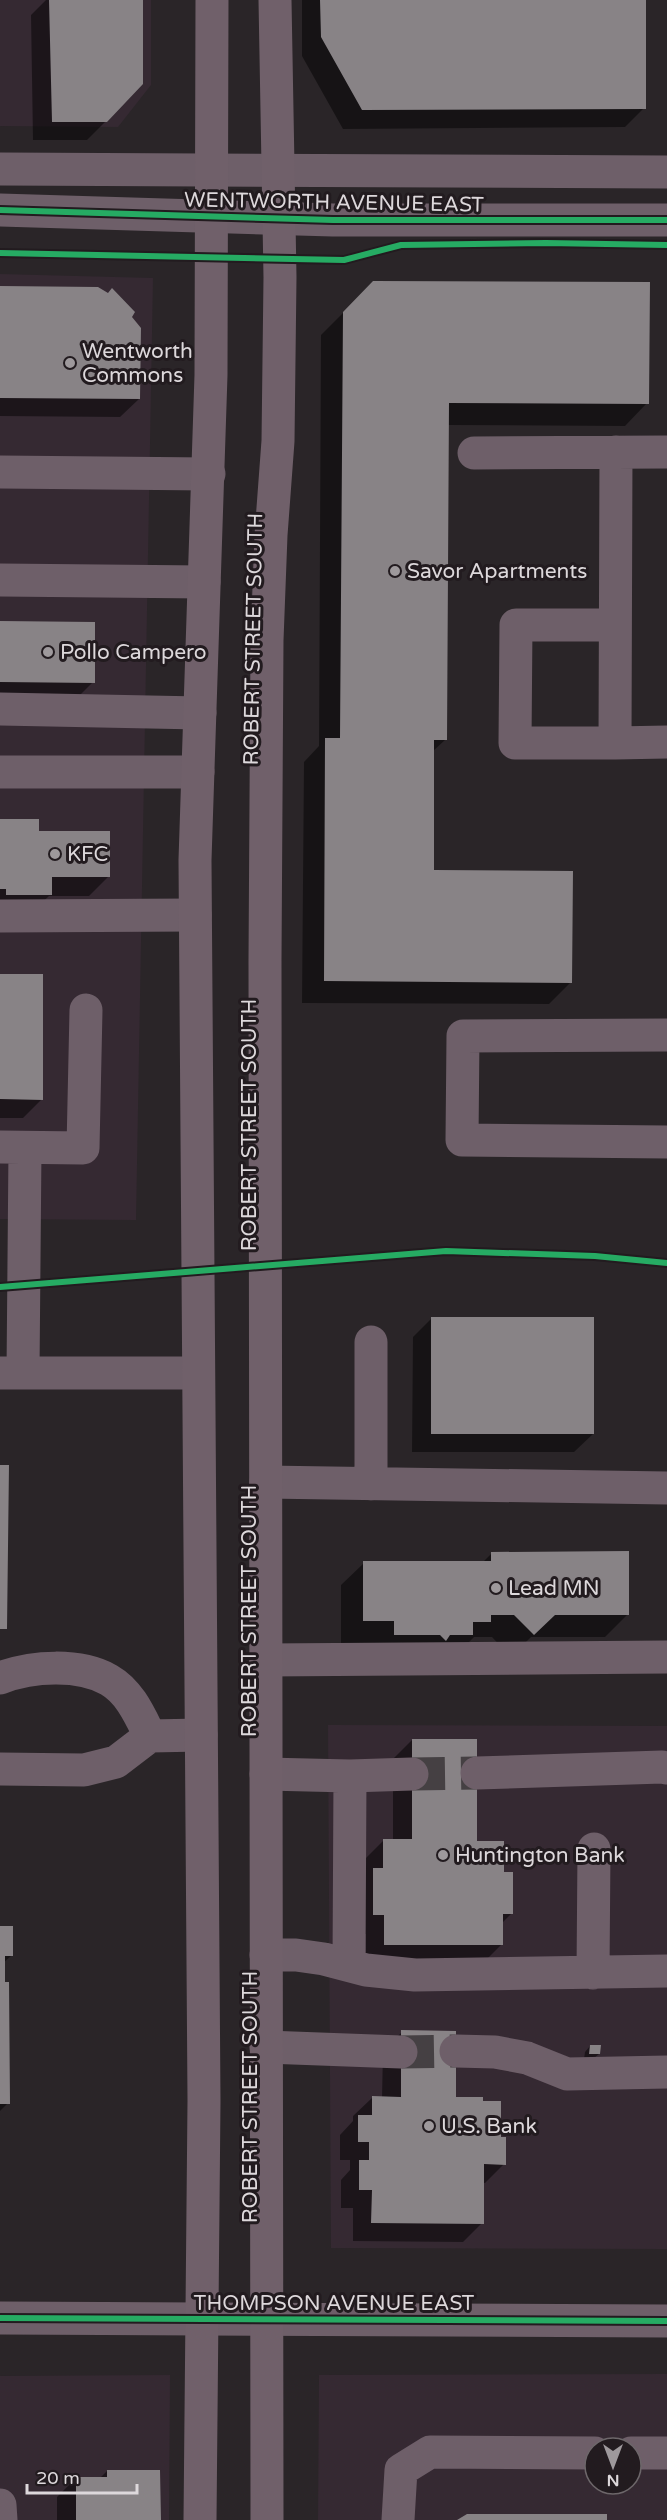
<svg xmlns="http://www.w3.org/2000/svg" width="667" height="2520" viewBox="0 0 667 2520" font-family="'Varela Round',sans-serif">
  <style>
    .built { fill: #352932; fill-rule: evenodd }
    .shadow { fill: #0007 }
    .building { fill: #888386 }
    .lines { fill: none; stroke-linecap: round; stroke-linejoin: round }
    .minor-tunnel { stroke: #454043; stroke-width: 33; stroke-dasharray: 33 16; stroke-linecap: butt }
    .minor { stroke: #6e5f69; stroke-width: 33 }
    .major { stroke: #70606a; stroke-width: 33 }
    .cycleway-casing { stroke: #221b1f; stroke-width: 10 }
    .cycleway { stroke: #26ab63; stroke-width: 6 }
    .poi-dot { fill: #9e999c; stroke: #221b1f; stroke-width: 2 }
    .labels { text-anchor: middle; stroke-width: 6; stroke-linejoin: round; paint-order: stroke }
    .street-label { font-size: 21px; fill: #ddd8db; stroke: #221b1f }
    .poi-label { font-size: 21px; fill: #ddd8db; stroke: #221b1f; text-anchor: start }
  </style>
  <rect width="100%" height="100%" fill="#2a2528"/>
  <path class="built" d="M0 0H151V85L118 127 0 126Z
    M0 274 153 278 136 1220 0 1219Z
    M328 1725 667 1726V2249L331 2248Z
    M667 2374V2520H318L319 2375ZM595 2448H631V2484H595Z
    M170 2375 169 2520H0V2376Z"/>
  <path class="shadow" d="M46 0H141L106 121 87 140H33L31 15Z
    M302 0H644V108L625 127 343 129 302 56Z
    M374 282 647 403 625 426 447 425 445 740 432 752V872L571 982 549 1004 302 1003 304 762 319 746 321 335Z
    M0 288 130 317 139 399 120 417 0 416Z
    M0 623 93 682 74 701 0 700Z
    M0 821 37 832 108 877 89 896H49L31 913H0Z
    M0 975 42 1099 23 1118H0Z
    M432 1318 593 1434 574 1452H412L413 1337Z
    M491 1554 627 1615 605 1637H531L511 1657 492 1637H474L467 1644 372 1657V1643H341V1585L364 1563H482Z
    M412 1740 476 1842 502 1873 512 1913 502 1923V1944L483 1963H366V1934H355L365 1859 384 1840H393V1759Z
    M0 1928 11 1956 3 1963 8 2103 0 2111Z
    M402 2032 455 2098 482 2103 499 2139 504 2164 485 2183H483L482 2223 463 2242 353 2241V2208H341V2180L350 2170V2160H340V2135L353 2121V2116L372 2098H382L383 2051Z
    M590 2046 599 2054 593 2059H584L585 2052Z
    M107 2471 159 2520H57V2497L76 2478H100Z"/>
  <path class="building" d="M49 0H143V84L107 122H52Z
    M320 0H646V109L362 110 321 37Z
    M373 281 650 282 649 404 449 403 447 740H434V870L573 871 572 983 324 981 325 738H340L343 312Z
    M0 286 98 287 108 293 112 288 135 312 132 317 141 328 140 399 0 398Z
    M0 621 95 622V683L0 682Z
    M0 819H39V831H110V877H52V895H6V889H0Z
    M0 974H43V1100L0 1099Z
    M431 1317H594V1434H431Z
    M0 1465H9L7 1629H0Z
    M629 1551V1615H555L534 1635 514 1615H491V1622H473V1635H450L446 1641 440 1635H394V1621H363V1561H491V1552Z
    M412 1739H477V1841H504V1872H513V1914H503V1945H384V1915H373V1868H383V1839H412Z
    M0 1926H13V1956H5V1982H9L10 2104H0Z
    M401 2030 456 2031V2097H483V2101H501V2137H506V2165L484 2164V2224L371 2223 372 2190H359V2160H369V2142H358V2115H372V2096L401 2097Z
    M590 2045H601L600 2054H589Z
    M107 2470H160L161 2520H76V2477H107Z
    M467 2514H607V2520H457Z"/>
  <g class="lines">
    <path class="minor-tunnel" d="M412 1774 477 1773
      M401 2052 456 2051"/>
    <path class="minor" d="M0 169 667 172
      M0 210 333 220H667
      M616 452 615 743 667 742
      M474 453 667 452
      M0 472 209 474
      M0 580 204 582
      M615 625H516L515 743H615
      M0 709 200 713
      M0 772H198
      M0 916 195 915
      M667 1035 463 1036 462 1140 667 1142
      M0 1147 83 1148 86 1010
      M371 1342V1484
      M2 1373H198
      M23 1373 25 1148
      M266 1482 667 1488
      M266 1660 667 1657
      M0 1678C32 1666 79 1663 109 1680 130 1692 140 1716 150 1736
      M0 1769 84 1770 116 1762 150 1736 201 1735
      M477 1773 662 1767 667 1768
      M266 1774 350 1776 412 1774
      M266 1955H296L324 1959 366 1970 415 1975 667 1971
      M349 1965 350 1776
      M593 1973 594 1849
      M266 2047 401 2052
      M456 2051 495 2052 527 2058 567 2074 667 2072
      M0 2318 667 2321
      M631 2453H667
      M0 2505 1 2520
      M398 2520 401 2470 430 2452 595 2453"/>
    <path class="major" d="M200 2520 204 2101 195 860 211 375 212 0
      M267 2520 265 961 267 640 271 535 278 441 280 277 275 0"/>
    <g class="cycleway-casing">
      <path id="cycleway" d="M0 210 333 220H667
        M0 253 344 260 401 245 546 243 667 245
        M0 1287 446 1251 595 1256 667 1263
        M0 2318 667 2321"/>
    </g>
    <use href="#cycleway" class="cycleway"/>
  </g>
  <g class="poi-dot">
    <circle cx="70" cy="363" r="6"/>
    <circle cx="395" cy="571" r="6"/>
    <circle cx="48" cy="652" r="6"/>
    <circle cx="55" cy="854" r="6"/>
    <circle cx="496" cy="1588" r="6"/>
    <circle cx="443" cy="1855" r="6"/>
    <circle cx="429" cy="2126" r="6"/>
  </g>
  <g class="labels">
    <g class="street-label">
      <text transform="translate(334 202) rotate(1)" y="7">WENTWORTH AVENUE EAST</text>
      <text transform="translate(253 639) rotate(-89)" y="7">ROBERT STREET SOUTH</text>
      <text transform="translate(249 1125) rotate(-90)" y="7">ROBERT STREET SOUTH</text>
      <text transform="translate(249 1611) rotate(-90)" y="7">ROBERT STREET SOUTH</text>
      <text transform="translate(250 2097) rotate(-90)" y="7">ROBERT STREET SOUTH</text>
      <text x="334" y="2310">THOMPSON AVENUE EAST</text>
    </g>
    <g class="poi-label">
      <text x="82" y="358">Wentworth<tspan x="82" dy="24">Commons</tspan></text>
      <text x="407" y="578">Savor Apartments</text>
      <text x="60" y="659">Pollo Campero</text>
      <text x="67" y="861">KFC</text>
      <text x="508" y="1595">Lead MN</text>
      <text x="455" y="1862">Huntington Bank</text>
      <text x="441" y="2133">U.S. Bank</text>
    </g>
  </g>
  <g transform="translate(613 2466) rotate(180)"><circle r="28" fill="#221b1f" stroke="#6d676a" stroke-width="1.5"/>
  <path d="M0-4.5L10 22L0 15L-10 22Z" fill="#9e999c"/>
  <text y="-9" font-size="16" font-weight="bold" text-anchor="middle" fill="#ddd8db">N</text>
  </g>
  <path d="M27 2484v9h110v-9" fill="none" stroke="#ddd8db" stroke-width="3"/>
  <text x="36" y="2484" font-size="18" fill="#ddd8db" stroke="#221b1f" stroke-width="4.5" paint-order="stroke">20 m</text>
</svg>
